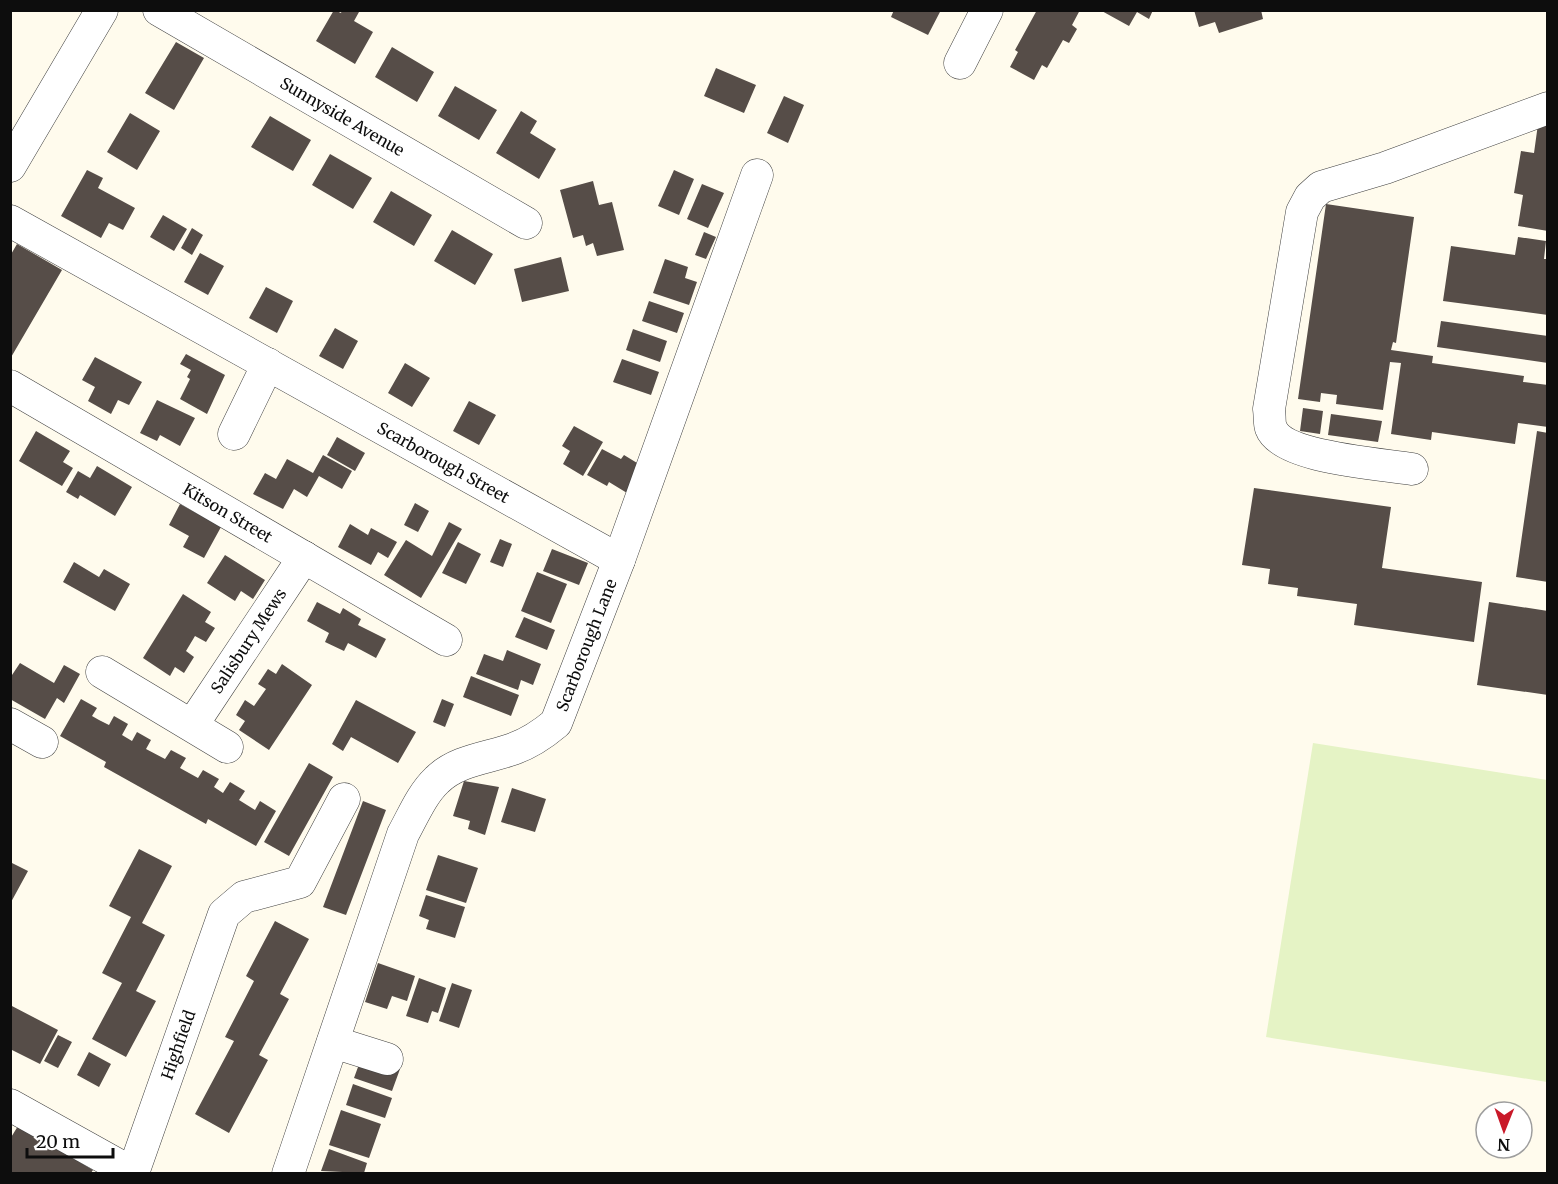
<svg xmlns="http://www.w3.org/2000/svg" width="1558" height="1184" viewBox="0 0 1558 1184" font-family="Merriweather,serif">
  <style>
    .pitch { fill: #e5f3c5 }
    .building { fill: #564d48 }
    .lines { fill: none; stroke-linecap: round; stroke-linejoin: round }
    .minor-casing { stroke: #404040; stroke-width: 33 }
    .minor { stroke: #fff; stroke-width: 32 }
    .labels { text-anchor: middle; stroke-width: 6; stroke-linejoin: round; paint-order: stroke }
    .street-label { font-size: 16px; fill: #0d0d0d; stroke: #fff }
  </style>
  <rect width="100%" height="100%" fill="#fffbed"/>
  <path class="pitch" d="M1313 743 1547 780V1082L1266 1037Z"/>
  <path class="building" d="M334 10 341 13 342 10H356L359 12 354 21 373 32 355 64 316 41Z
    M894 10H941L928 35 891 17Z
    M1037 10H1080L1072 25 1077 29 1069 43 1063 40 1047 68 1042 65 1034 80 1010 67 1018 52 1015 50Z
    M1100 10H1153L1149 19 1137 12 1129 26Z
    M1194 10H1261L1263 19 1219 33 1215 22 1199 27Z
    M176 42 204 58 174 110 145 93Z
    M392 47 434 72 417 102 375 77Z
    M716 68 756 85 744 113 704 96Z
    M455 86 497 110 479 140 438 116Z
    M784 96 804 105 788 143 767 133Z
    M521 111 537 121 530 133 556 149 539 179 496 153Z
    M130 113 160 131 137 170 107 152Z
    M270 116 311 140 293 171 251 147Z
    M1538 124 1548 125V231L1518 226 1523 195 1514 193 1521 151 1534 153Z
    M330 154 372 178 353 209 312 185Z
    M87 170 103 178 98 188 135 208 123 230 109 223 101 238 61 216Z
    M674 170 694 179 679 215 658 206Z
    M593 181 599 205 612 202 624 250 597 256 593 243 586 246 583 235 573 238 560 190Z
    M702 184 724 193 708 228 687 219Z
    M391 191 432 215 414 246 373 222Z
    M1326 204 1414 217 1396 343 1393 342 1391 350 1433 356 1432 363 1524 376 1523 382 1548 385V427L1518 423 1515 444 1432 432 1431 440 1391 434 1401 363 1390 362 1383 410 1336 404 1337 395 1321 393 1320 402 1298 399Z
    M163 215 187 229 174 251 150 237Z
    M192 228 203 235 192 255 181 248Z
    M452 230 493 254 475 285 434 261Z
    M704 232 716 237 706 259 695 255Z
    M1518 237 1546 241 1544 259H1548V315L1443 301 1451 246 1515 255Z
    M17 244 62 270 10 359V256Z
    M200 253 224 266 208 295 184 282Z
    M561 257 569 291 522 302 514 269Z
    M665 259 688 267 685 278 697 282 689 305 653 293Z
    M266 287 293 301 277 333 249 318Z
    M649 301 684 313 677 333 642 321Z
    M1441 321 1548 336V363L1437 347Z
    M335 328 358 341 343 369 319 356Z
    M633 329 667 341 660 362 626 350Z
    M186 354 225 375 207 414 180 399 190 379 187 377 191 370 180 364Z
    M95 357 142 382 129 405 118 400 111 414 88 401 95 387 82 380Z
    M622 359 659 372 651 395 613 382Z
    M405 363 430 378 412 407 388 393Z
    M157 400 195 418 180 446 160 435 157 441 140 433Z
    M469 401 496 415 479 445 453 431Z
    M1303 408 1323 411 1320 434 1300 431Z
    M1331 414 1382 421 1378 442 1328 435Z
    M574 426 603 442 583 476 563 464 570 451 562 446Z
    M36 431 70 451 63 462 73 468 62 486 19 461Z
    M1537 431 1548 433V582L1516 577Z
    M337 437 365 453 355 471 327 455Z
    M602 449 621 459 624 455 642 466 627 493 609 482 607 486 587 475Z
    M323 455 352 471 342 489 319 476 307 497 294 489 283 509 253 494 265 473 276 479 287 459 313 473Z
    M97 466 132 487 115 516 80 495 78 499 66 492 78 471 90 478Z
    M1254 488 1391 507 1382 568 1482 582 1474 642 1354 625 1357 604 1297 596 1298 588 1268 584 1270 569 1242 565Z
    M415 503 429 511 418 532 404 525Z
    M180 504 221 527 204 558 183 547 189 536 169 525Z
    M449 522 462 529 421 598 384 575 406 540 432 556Z
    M350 524 368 535 371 528 397 542 388 558 378 552 371 565 338 547Z
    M500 539 512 544 503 567 490 562Z
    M458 542 481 554 466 584 442 573Z
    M552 549 588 563 579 585 543 571Z
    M225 555 265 580 253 599 241 591 235 601 207 583Z
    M74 562 99 577 104 569 130 584 115 611 63 582Z
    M537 572 567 584 551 623 521 611Z
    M183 594 211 612 205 622 215 628 206 642 195 636 186 651 194 657 184 673 175 667 170 676 143 658Z
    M317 602 340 614 343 608 361 619 358 625 386 639 376 658 348 643 344 651 325 642 329 633 307 621Z
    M1489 602 1548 611V695L1477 685Z
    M524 617 555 630 547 650 515 637Z
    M507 650 541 664 533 685 521 680 518 690 476 674 484 654 503 661Z
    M20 663 54 683 64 665 80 674 64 703 57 698 45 719 10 699V678Z
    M282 664 312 685 269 750 239 730 245 721 236 715 245 700 254 706 266 689 258 684 268 669 276 674Z
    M471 676 519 695 511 716 463 697Z
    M81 699 97 708 92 716 99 720 109 725 114 716 128 724 122 735 132 741 137 732 151 740 146 749 165 759 171 750 186 758 180 768 198 778 203 770 219 779 214 787 223 793 230 782 245 791 239 800 255 810 260 801 276 811 256 846 208 819 206 824 104 767 106 762 60 736Z
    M442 699 454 704 445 727 433 722Z
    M356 700 416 732 398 763 351 737 343 751 332 744Z
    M309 763 333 777 289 856 264 842Z
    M464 781 499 787 485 835 468 829 470 821 453 816Z
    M512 788 546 799 535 832 501 822Z
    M363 801 386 810 346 915 323 907Z
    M139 849 172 866 142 923 165 935 136 991 156 1001 126 1057 92 1039 122 983 102 973 131 917 109 906Z
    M438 855 478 868 466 903 426 890Z
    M10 862 28 871 10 904Z
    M426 895 465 907 455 938 426 929 429 920 419 916Z
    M275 921 309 939 280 994 289 999 259 1055 268 1060 229 1133 195 1114 234 1041 225 1037 254 981 246 976Z
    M378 963 415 976 407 1001 392 996 387 1009 365 1002Z
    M419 978 446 988 438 1013 432 1011 428 1023 406 1016Z
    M452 983 472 990 459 1028 439 1021Z
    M10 1005 58 1030 40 1064 10 1049Z
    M58 1035 72 1042 58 1068 44 1061Z
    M89 1052 111 1064 99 1087 77 1075Z
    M362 1056 400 1069 392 1091 354 1078Z
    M353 1084 392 1098 385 1118 346 1105Z
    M341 1110 381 1124 369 1158 329 1145Z
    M18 1126 93 1170 91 1173H10V1139Z
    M329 1149 367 1163 364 1173 321 1171Z"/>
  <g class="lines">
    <g class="minor-casing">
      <g id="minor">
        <path id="s1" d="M159 10 526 223"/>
        <path d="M960 63 987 10"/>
        <path d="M10 166 102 10"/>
        <path id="s2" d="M10 221 619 560"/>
        <path id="s3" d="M10 386 446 640"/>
        <path d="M234 434 268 364"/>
        <path d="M1412 469C1382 464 1282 458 1271 428 1269 423 1270 415 1269 409L1302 212 1310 197 1321 187 1385 168 1548 108"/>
        <path d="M102 672 227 747"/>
        <path d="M10 724 42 742"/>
        <path id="s4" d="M193 724 304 557"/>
        <path d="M333 1042 387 1059"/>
        <path d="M10 1105 134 1174"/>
        <path id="s5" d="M133 1173 224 914 244 897 300 882 344 799"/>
        <path id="s6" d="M288 1174 403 834C413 816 422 794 437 780 457 760 488 758 513 749 530 743 543 734 556 723L619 560 757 175"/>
      </g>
    </g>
    <use href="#minor" class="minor"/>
  </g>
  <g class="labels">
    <g class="street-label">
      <text dy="6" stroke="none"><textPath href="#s1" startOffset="212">Sunnyside Avenue</textPath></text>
      <text dy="6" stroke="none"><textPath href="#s2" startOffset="496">Scarborough Street</textPath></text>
      <text dy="6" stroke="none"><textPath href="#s3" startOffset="252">Kitson Street</textPath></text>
      <text dy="6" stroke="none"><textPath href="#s4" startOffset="100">Salisbury Mews</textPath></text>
      <text dy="6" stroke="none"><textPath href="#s6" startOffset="640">Scarborough Lane</textPath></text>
      <text dy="6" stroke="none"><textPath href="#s5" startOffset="136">Highfield</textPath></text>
    </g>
  </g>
  <rect width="1558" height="1184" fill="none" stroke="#0d0d0d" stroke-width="24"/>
  <g transform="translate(1504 1130) rotate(181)"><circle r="28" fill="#ffffff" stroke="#9e9e9e" stroke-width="1.5"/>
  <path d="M0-4.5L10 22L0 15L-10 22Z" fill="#c91929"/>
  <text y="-9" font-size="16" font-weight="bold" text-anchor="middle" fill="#0d0d0d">N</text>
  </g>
  <path d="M27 1148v9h86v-9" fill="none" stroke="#0d0d0d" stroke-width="3"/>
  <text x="36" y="1148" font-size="18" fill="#0d0d0d" stroke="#ffffff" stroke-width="4.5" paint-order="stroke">20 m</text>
</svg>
